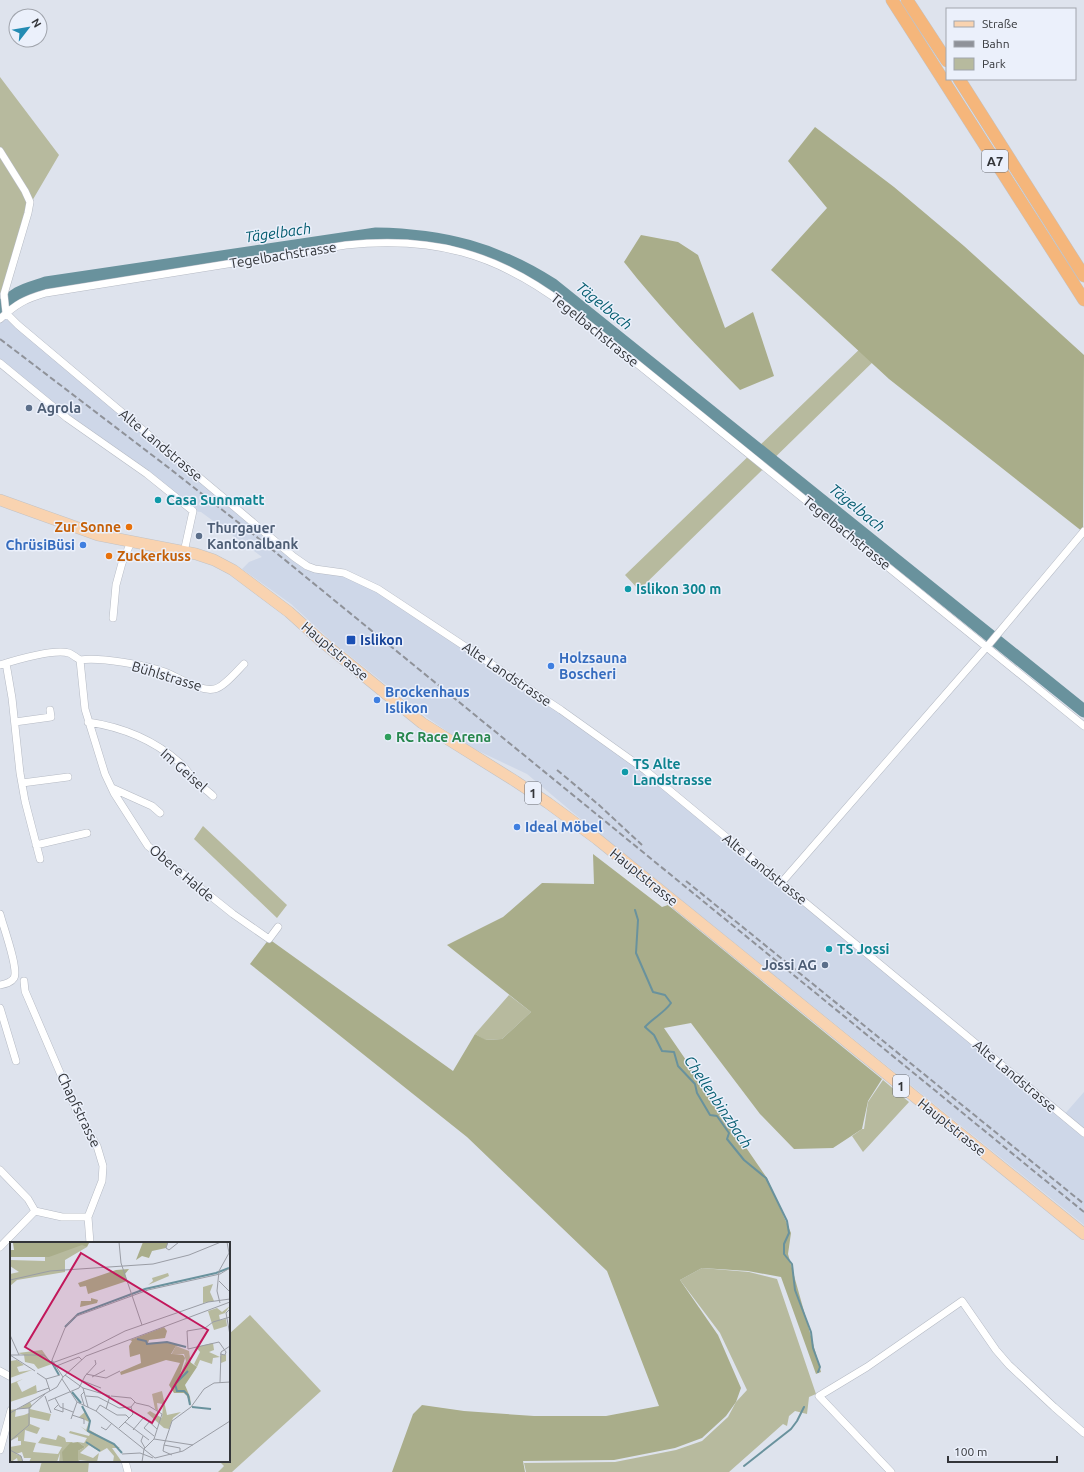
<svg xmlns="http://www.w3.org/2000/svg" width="1084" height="1472" viewBox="0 0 1084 1472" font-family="Ubuntu,sans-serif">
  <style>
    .built { fill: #ced7e8 }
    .green { fill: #b7ba9e }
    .forest { fill: #a9ad8a }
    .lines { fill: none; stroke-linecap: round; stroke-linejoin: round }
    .stream { stroke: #69929d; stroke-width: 2 }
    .river { stroke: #69929d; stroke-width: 13 }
    .minor-casing { stroke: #b5bac4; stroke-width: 8 }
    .primary-casing { stroke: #c2c2c4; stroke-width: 12 }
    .motorway-casing { stroke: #c2c2c4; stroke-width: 13 }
    .minor { stroke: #fff; stroke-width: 7 }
    .primary { stroke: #f9d3b0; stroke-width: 11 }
    .motorway { stroke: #f5b67b; stroke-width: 12 }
    .rail { stroke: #8f9299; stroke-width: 2; stroke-dasharray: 6 3; stroke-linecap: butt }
    .service-dot { fill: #5c6f8a; stroke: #ebf0fb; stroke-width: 1.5 }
    .culture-dot { fill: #0f9aa8; stroke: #ebf0fb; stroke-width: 1.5 }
    .food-dot { fill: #e8710a; stroke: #ebf0fb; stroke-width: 1.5 }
    .shop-dot { fill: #3f7fe0; stroke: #ebf0fb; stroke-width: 1.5 }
    .transit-dot { fill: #1a4fb4; stroke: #ebf0fb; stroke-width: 1.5 }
    .leisure-dot { fill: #2e9e5b; stroke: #ebf0fb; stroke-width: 1.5 }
    .labels { text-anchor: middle; stroke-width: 3; stroke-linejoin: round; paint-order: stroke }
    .shield { fill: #ebf0fb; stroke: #6a6d73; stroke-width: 1 }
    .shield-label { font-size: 13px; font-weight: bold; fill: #333539 }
    .street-label { font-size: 14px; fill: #333539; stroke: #ebf0fb }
    .service-label { font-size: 14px; font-weight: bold; fill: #4e5e75; stroke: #ebf0fb; text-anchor: start }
    .culture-label { font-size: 14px; font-weight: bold; fill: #0d838f; stroke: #ebf0fb; text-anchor: start }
    .food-label { font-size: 14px; font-weight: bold; fill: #c56008; stroke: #ebf0fb; text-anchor: end }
    .shop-label { font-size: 14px; font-weight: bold; fill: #366cbe; stroke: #ebf0fb; text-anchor: start }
    .transit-label { font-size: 14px; font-weight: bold; fill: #164399; stroke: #ebf0fb; text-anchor: start }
    .leisure-label { font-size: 14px; font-weight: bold; fill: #27864d; stroke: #ebf0fb; text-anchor: start }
    .water-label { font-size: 15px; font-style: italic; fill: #055d70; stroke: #ebf0fb }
    .inset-river { fill: none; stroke: #69929d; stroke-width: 2 }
    .inset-road { fill: none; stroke: #9a9da5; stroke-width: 1 }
    .view { fill: #c2185b; fill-opacity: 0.15; stroke: #c2185b; stroke-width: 2 }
    .inset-edge { fill: none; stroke: #333539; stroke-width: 2 }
  </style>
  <rect width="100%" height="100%" fill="#dee3ed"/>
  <path class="built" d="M6 313 307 566 344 573 378 589 645 770 1063 1116 1084 1092V1225L571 811 527 774 470 747 429 719 330 640 291 604 242 569 249 562 262 557 201 512 193 511 0 363V319Z"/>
  <path class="green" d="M0 77 59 155 25 213 0 296V305Z
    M865 344 879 356 639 590 625 575Z
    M203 826 287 905 277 918 194 839Z
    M509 995 531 1012 502 1039 485 1040 475 1034Z
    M883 1080 909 1102 863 1152 852 1136 862 1129H864L868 1102Z
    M702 1268 749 1272 777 1279 816 1394 809 1397 807 1414 795 1411 789 1416 787 1426 783 1424 729 1472H526L524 1463 615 1462 676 1450 702 1441 728 1417 736 1402 747 1390 720 1333 680 1280Z
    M250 1315 321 1391 232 1472H218L224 1466 219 1461H229V1334Z
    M42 1461H89L88 1472H39Z"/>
  <path class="forest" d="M815 127 894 187 964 246 1084 355 1083 532 889 379 771 270 827 208 788 161Z
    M641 235 678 242 698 255 725 328 753 312 774 376 740 390C699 348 659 307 624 262Z
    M593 854 662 907 668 905 882 1079 868 1101 862 1129 833 1148 794 1149 760 1114 691 1023 664 1028 767 1178 791 1233 788 1254 821 1372 816 1374 781 1277 748 1271 702 1268 680 1280 718 1335 741 1388 736 1402 726 1416 702 1438 675 1448 614 1460 523 1461 525 1472H392L413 1414 422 1405 464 1411 534 1416H606L659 1406 607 1271 467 1137 250 964 269 939 453 1071 475 1034 486 1040 502 1039 531 1012 447 945 503 917 542 883 594 884Z"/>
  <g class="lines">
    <path class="stream" d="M635 910 638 920 636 953 653 992 665 995 671 1003C664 1013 653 1018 645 1027L654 1035 662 1051 674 1052 678 1066 695 1084 697 1093 710 1115 717 1116 729 1133 727 1139 744 1160 766 1178 787 1221 789 1233 784 1244V1254L792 1264 795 1290 811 1332 813 1348 820 1367 818 1372
      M744 1466 791 1429 797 1421 804 1407"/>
    <path class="river" d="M0 309C15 291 25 290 46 283L376 234C443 235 497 249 553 285L1084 711"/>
    <g class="minor-casing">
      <path id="minor" d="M0 151 25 191 30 202 28 213 4 294 6 313 18 325 294 557 307 566 315 569 344 573 378 589 561 710 645 770 1084 1133
        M0 319C16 304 25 299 46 293L346 245C433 236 496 253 566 306L1084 726
        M0 363 67 418 147 474 193 511 184 552
        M113 618 116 585 122 563 131 542
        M80 660 85 709 105 774 114 793 148 846 233 914 269 939 278 927
        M80 660C101 657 145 665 165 672 178 677 200 692 214 689 223 688 237 671 244 664
        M6 663 12 698 20 773 25 801 40 859
        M0 665C16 660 54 649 69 653 73 655 77 658 80 660
        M15 722 51 717 50 710
        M88 722C122 727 154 740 180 763 186 768 189 774 194 780 200 786 207 790 213 796
        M22 783 68 777
        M112 788 152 806 160 813
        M36 845 87 833
        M782 882 991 642 1084 531
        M0 914C3 926 19 969 14 978 11 983 5 984 0 985
        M24 981 25 991 76 1110 97 1146 103 1166 102 1181 88 1217 90 1243
        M0 1008 16 1061
        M0 1170 28 1199 35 1211
        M0 1247 35 1211 62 1217H88
        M0 1371 11 1377
        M0 1450 11 1410
        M125 1461 128 1472
        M891 1472 819 1396 867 1367 962 1301 996 1350 1009 1365 1054 1407 1084 1433"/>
    </g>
    <g class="primary-casing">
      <path id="primary" d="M0 500 98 535 196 554 214 560 233 570 289 612 320 640 422 723 515 781 548 803 597 839 1084 1234"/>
    </g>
    <g class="motorway-casing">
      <path id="motorway" d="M892 0 1084 300
        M907 0 947 61
        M959 79 1084 276"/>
    </g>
    <use href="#minor" class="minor"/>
    <use href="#primary" class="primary"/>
    <use href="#motorway" class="motorway"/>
    <path class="rail" d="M0 339 169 468 258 538 1084 1212
      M557 770 599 805 642 845
      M686 881 1084 1204"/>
  </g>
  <g class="service-dot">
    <circle cx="29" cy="408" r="4"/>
    <circle cx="199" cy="536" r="4"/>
    <circle cx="825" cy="965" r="4"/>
  </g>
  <g class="culture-dot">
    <circle cx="158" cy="500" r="4"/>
    <circle cx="628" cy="589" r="4"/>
    <circle cx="625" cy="772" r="4"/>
    <circle cx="829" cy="949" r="4"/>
  </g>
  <g class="food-dot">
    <circle cx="129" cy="527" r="4"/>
    <circle cx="109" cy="556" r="4"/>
  </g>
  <g class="shop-dot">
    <circle cx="83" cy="545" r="4"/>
    <circle cx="551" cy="666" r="4"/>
    <circle cx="377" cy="700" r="4"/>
    <circle cx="517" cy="827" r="4"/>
  </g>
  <rect class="transit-dot" x="346" y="635" width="10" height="10" rx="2"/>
  <circle class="leisure-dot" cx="388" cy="737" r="4"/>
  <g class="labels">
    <g class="shield">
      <rect x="982" y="150" width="26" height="22" rx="3"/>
      <rect x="525" y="782" width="16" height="22" rx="3"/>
      <rect x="893" y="1075" width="16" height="22" rx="3"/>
    </g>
    <g class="shield-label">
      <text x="995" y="166">A7</text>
      <text x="533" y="798">1</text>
      <text x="901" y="1091">1</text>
    </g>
    <g class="street-label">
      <text transform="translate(283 255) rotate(-9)" y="5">Tegelbachstrasse</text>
      <text transform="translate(595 330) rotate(39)" y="5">Tegelbachstrasse</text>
      <text transform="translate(161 445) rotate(40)" y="5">Alte Landstrasse</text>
      <text transform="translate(847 533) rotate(39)" y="5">Tegelbachstrasse</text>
      <text transform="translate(335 651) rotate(40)" y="5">Hauptstrasse</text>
      <text transform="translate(507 674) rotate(34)" y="5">Alte Landstrasse</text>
      <text transform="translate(167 676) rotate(17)" y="5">Bühlstrasse</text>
      <text transform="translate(184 770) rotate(42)" y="5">Im Geisel</text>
      <text transform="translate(765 869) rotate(39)" y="5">Alte Landstrasse</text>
      <text transform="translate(182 873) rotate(40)" y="5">Obere Halde</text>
      <text transform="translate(644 877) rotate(39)" y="5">Hauptstrasse</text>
      <text transform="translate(1015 1076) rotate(40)" y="5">Alte Landstrasse</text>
      <text transform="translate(79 1110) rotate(64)" y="5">Chapfstrasse</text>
      <text transform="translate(952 1127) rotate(39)" y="5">Hauptstrasse</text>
    </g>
    <g class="service-label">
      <text x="37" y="413">Agrola</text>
      <text x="207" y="533">Thurgauer<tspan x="207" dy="16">Kantonalbank</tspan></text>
      <text x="817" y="970" text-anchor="end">Jossi AG</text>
    </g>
    <g class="culture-label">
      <text x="166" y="505">Casa Sunnmatt</text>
      <text x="636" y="594">Islikon 300 m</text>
      <text x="633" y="769">TS Alte<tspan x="633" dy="16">Landstrasse</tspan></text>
      <text x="837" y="954">TS Jossi</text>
    </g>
    <g class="food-label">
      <text x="121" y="532">Zur Sonne</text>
      <text x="117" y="561" text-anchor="start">Zuckerkuss</text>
    </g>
    <g class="shop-label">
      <text x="75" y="550" text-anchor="end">ChrüsiBüsi</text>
      <text x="559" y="663">Holzsauna<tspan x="559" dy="16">Boscheri</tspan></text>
      <text x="385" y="697">Brockenhaus<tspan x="385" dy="16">Islikon</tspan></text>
      <text x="525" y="832">Ideal Möbel</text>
    </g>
    <g class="transit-label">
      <text x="360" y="645">Islikon</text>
    </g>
    <g class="leisure-label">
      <text x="396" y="742">RC Race Arena</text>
    </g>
    <g class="water-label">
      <text transform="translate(278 233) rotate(-8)" y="5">Tägelbach</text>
      <text transform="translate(604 306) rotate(39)" y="5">Tägelbach</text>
      <text transform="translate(857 508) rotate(39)" y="5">Tägelbach</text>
      <text transform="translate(718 1102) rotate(56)" y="5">Chellenbinzbach</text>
    </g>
  </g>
  <g transform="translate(10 1242)">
    <rect width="220" height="220" fill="#dee3ed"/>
    <path d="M72 2 77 5 55 18V30L7 38 0 44V32L9 30 0 24V18L35 19V15ZM158 31 159 34 138 43 143 39 142 36ZM203 42 200 50 204 59 193 61V45ZM220 64 215 71 209 73 210 78 216 77 217 84 204 88 198 69 207 66 212 70ZM203 101 204 108 199 110 210 115 211 113H216V119L211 121 210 115 203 116 202 122 190 118 187 125 184 122 190 110 186 105ZM166 104 179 109 181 123 171 136 169 135 176 119 174 112 161 113ZM32 108 42 122 28 127 24 122 15 120 14 113 8 111ZM7 118 14 123 7 125 9 130 22 128 0 136V119ZM13 137 7 140 12 150 26 143 27 151 0 160V142ZM152 149 157 173 171 170 163 176 159 187 154 186 137 171 140 169 152 176 153 162 147 161 148 169 145 167 142 152ZM20 160 22 164 20 167 41 172 39 179 20 175V182L30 186 27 192 15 188 14 199 26 201 23 210 48 212 52 205 28 201 32 195 46 198 48 193 55 196 56 200H63L53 210V220H49L50 211 47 220H19L21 216H14L12 210 6 212 11 214 13 220H8L7 216 1 220 0 205 11 203V199H8V195L0 199V168L6 167 5 175 14 173 19 171V166L8 167ZM71 162 80 179 78 187 110 206H102L112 220H103L104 214 97 206 90 210 79 203 70 211 83 216 89 211 87 220 68 218V209L75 205 68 200 74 201 77 196 59 191 60 189 79 194 80 192 70 184 76 188 79 180 69 175 75 170Z" fill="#b7ba9e"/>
    <path d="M16 0 40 1H79L77 5 72 3 39 15H0V8H4L3 1ZM133 0H158L156 6 142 9 139 16 132 14 126 18ZM119 27 115 32 117 39 78 52 76 44 70 45 68 41 106 28ZM81 56 88 58 87 61 70 65 71 59H81ZM154 85 157 89 155 96 139 98 138 101 157 100 176 105 166 104 161 112 173 113 175 116 169 136H171L180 120 187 125 175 143 180 155 181 164 177 154 174 151H164L159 143 170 121 156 118 111 133 110 130 131 121 130 112 120 115 119 104 122 99 120 98ZM68 200 75 205 68 209V218L72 220H53L52 210 60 201Z" fill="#a9ad8a"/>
    <path class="inset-river" d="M55 85 68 72 135 47 206 31 219 26M127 97 136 99 137 102 157 100 176 105M41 119 49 133M166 141 178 129M165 142 167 149H174L178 153 180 163M62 150 71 161M72 164 80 179 78 189 104 202 112 211M182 165 201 167M76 200 90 209"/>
    <path class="inset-road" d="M109 0 111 21 132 83M158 0 156 6 159 8 169 0M0 38 40 29 143 22 179 13 211 0M209 39 220 50M210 61 207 49 209 29 219 11 217 0M220 67 216 71 220 93M0 93 9 113M210 112 215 113 216 110 209 100 178 107 177 89 195 86 203 80 220 75M0 113H34L42 121 78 108 115 89 198 60 220 57M0 113 25 129M44 125 69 115 72 118M27 131 36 137 40 149M76 132 96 136 110 129M55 133 73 146 78 165M53 135 42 118 55 86 64 75 138 48 210 32 220 26M82 135 95 128M36 137 50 133M52 137 67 160 86 169 145 216 173 209 220 179M73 139 91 146M210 141 211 110 220 104M73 146 100 154 96 167M27 150 39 146M35 154 41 171M76 154 88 155 109 166 121 165M101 154 121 156 126 161 139 164 152 172 144 197M45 156 50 165 63 170M38 159 69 146 75 134 86 122 85 118M48 163 44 167 53 170V161M74 163 71 153 74 150M7 167 19 166M86 169 90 163 107 173H116L119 176M0 171 47 145 53 135 76 114 220 60M62 173 74 177V182M61 177 67 160M140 179 134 186 144 194M115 180 123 172 121 165 125 160M91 185 96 188 102 181M109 186 115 180 139 198M123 188 134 175 147 187M133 194 131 199 135 206M0 199 19 183V166L35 152M154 203 162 179 181 165 194 147 204 141 220 140M0 208 11 214 13 220M112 212 130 211 143 216M162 213 153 209 154 203 170 206V210M132 220 134 207 144 197 183 203"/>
    <path class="view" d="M71 11 198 88 142 181 15 105Z"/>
    <rect width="220" height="220" class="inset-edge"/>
  </g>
  <rect x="946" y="8" width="130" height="72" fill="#ebf0fb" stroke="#a1a5ad"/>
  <rect x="954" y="21" width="20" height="6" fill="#f9d3b0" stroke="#a1a5ad"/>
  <text x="982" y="28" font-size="12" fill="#333539">Straße</text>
  <rect x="954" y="41" width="20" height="6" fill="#8f9299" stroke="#a1a5ad"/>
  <text x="982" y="48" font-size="12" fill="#333539">Bahn</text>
  <rect x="954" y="58" width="20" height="12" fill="#b7ba9e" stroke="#a1a5ad"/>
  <text x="982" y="68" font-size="12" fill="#333539">Park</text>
  <g transform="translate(28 28) rotate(59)"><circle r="19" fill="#ebf0fb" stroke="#a1a5ad"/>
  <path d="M0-3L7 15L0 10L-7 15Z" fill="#238bb3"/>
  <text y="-6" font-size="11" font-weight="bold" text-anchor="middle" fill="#333539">N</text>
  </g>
  <path d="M948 1456v6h109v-6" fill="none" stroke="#333539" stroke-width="2"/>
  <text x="954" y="1456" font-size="12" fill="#333539" stroke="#ebf0fb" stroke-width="3" paint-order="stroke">100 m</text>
</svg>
